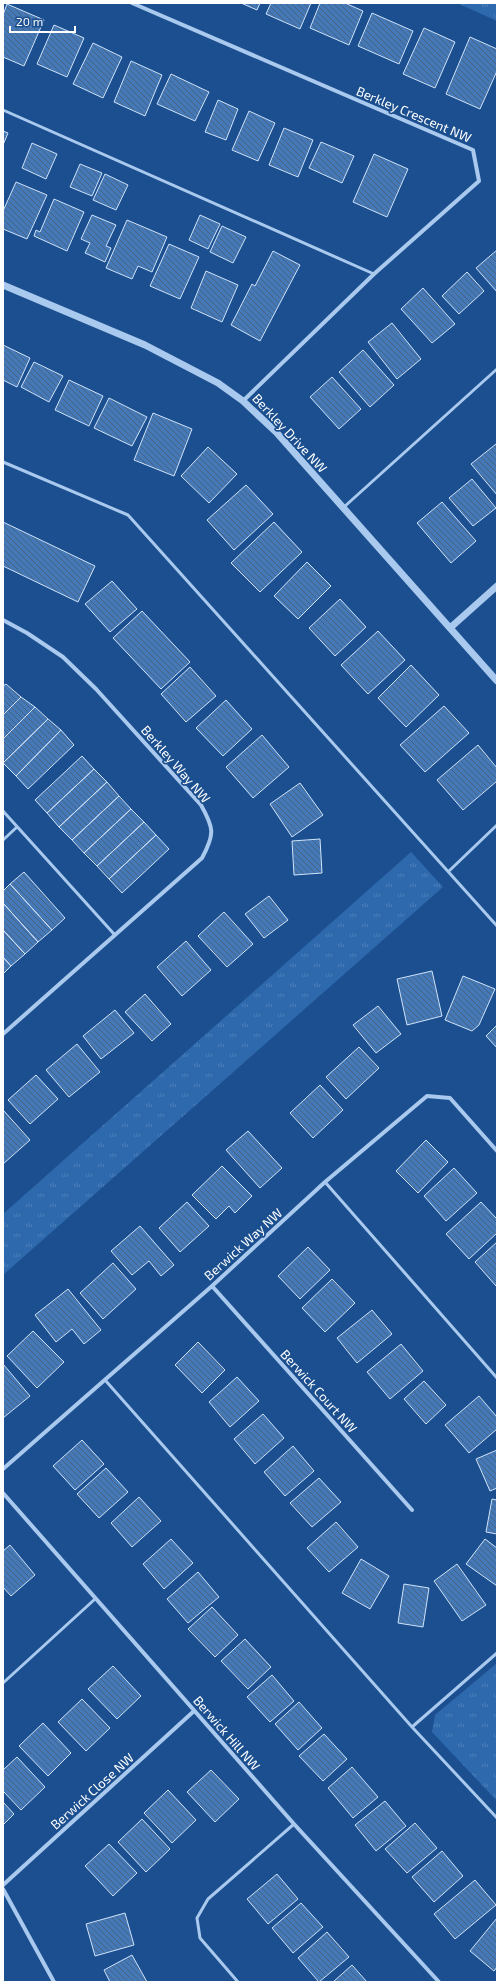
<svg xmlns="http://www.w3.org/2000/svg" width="500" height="1985" viewBox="0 0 500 1985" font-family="'Exo 2',sans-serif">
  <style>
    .park { fill: url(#park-tufts) }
    .building { fill: url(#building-back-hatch); stroke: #cfe3fa }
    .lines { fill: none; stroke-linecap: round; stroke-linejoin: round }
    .service { stroke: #a9c9ee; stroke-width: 3 }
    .minor { stroke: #a9c9ee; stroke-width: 4 }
    .tertiary { stroke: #a9c9ee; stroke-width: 7 }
    .labels { text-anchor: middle; stroke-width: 3.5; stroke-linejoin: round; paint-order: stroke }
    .street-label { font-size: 13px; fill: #fff; stroke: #1b4f8f }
  </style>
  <defs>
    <pattern id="park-tufts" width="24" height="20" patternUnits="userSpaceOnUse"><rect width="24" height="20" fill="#2e69ad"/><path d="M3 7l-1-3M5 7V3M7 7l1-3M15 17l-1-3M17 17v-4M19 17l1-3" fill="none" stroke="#4d80b9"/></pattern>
    <pattern id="building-back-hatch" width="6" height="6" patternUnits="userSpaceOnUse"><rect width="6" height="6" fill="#4478b7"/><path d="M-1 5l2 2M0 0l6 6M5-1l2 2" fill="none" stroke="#486282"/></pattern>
  </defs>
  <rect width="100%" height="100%" fill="#1b4f8f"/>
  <path class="park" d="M457 3H497V21Z
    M411 852 443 887 3 1275V1214Z
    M497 1663V1801L432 1732 435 1715Z"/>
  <path class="building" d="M241 3H260L257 10Z
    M271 3H311L300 29 266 14Z
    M320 3H345L363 11 349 45 310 28Z
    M7 4 44 20 24 66 3 57V15Z
    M372 13 413 31 399 64 358 46Z
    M54 25 84 38 67 77 37 64Z
    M424 28 455 42 435 88 403 74Z
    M470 37 497 49V71L480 109 446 94Z
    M93 43 122 57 103 98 73 84Z
    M131 61 162 75 145 116 114 102Z
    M171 74 209 92 195 121 157 104Z
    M218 100 238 109 226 140 205 132Z
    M249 111 275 123 258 161 232 150Z
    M284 128 313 140 298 177 269 165Z
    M3 131 8 133 3 145Z
    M321 142 354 156 342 183 309 168Z
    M32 143 57 154 46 179 22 168Z
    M374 154 408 169 387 217 353 202Z
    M80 164 102 173 92 196 70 187Z
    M105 174 128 185 116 210 93 200Z
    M16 182 47 195 27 239 3 229V211Z
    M54 199 84 212 67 251 34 236 36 230 40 232Z
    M92 215 116 225 106 246 111 248 105 262 85 253 90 243 81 239Z
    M200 215 220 224 208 249 189 240Z
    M127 220 167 237 152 272 138 266 132 279 106 268Z
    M222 226 246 237 233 263 210 252Z
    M169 244 199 257 180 299 150 286Z
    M497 250V292L476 268Z
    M273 251 300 265 260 341 231 325 252 284 255 286Z
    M206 271 238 285 222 322 191 308Z
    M467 272 484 291 459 314 442 296Z
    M423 288 455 324 432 343 401 309Z
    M392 323 421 359 397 379 368 342Z
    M3 345 30 358 17 387 3 380Z
    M363 350 394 385 370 407 339 372Z
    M34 362 63 376 49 402 21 387Z
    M332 377 361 409 339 429 310 397Z
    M69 380 103 396 89 426 55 410Z
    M109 398 147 417 132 446 94 428Z
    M153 413 192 429 174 476 134 460Z
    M496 444 497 445V495L471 464Z
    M208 447 237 474 209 503 181 476Z
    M472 479 496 508 473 526 449 498Z
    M246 485 273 514 234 550 207 520Z
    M442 502 476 541 451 563 417 523Z
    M3 522 95 566 78 602 3 566Z
    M274 522 302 552 260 592 231 563Z
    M307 562 331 586 298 619 274 596Z
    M112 581 137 609 110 632 85 604Z
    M340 599 366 627 335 656 309 628Z
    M142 611 190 662 161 689 113 638Z
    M378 631 405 660 368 694 341 665Z
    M411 665 439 695 406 727 378 698Z
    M190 667 216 696 186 722 161 694Z
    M6 684 21 697 3 715V686Z
    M21 697 35 707 3 739V715Z
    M226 700 252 729 223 756 196 728Z
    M444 706 469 733 425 772 400 745Z
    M35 707 48 719 3 763V739Z
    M48 719 61 730 16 776 3 763Z
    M61 730 74 745 28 789 16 776Z
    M262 735 289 767 253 798 226 767Z
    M478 745 497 768V781L463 810 437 780Z
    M82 756 94 769 47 813 35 800Z
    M94 769 107 782 59 827 47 813Z
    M107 782 119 796 72 840 59 827Z
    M300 783 323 815 292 837 270 804Z
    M119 796 131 809 84 853 72 840Z
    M131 809 144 822 97 866 84 853Z
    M144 822 156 835 109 879 97 866Z
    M156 835 169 849 122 893 109 879Z
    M320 839 322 873 294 875 292 841Z
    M24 872 65 918 52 930 10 884Z
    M10 884 52 930 38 942 3 903V891Z
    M269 896 288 920 264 938 245 914Z
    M3 903 38 942 25 954 3 930Z
    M224 912 253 944 227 967 198 936Z
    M3 930 25 954 11 966 3 957Z
    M186 941 211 970 182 996 157 967Z
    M3 957 11 966 3 974Z
    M432 971 442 1016 407 1025 397 979Z
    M463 976 495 989 479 1025 472 1031 445 1020Z
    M145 994 171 1024 152 1041 125 1012Z
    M378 1006 401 1034 376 1053 353 1025Z
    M115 1010 134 1033 101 1059 83 1036Z
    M497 1025V1048L486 1036Z
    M77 1044 100 1072 69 1097 46 1070Z
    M359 1047 379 1068 346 1099 326 1077Z
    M36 1075 58 1099 30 1124 8 1100Z
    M320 1085 343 1110 313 1138 290 1113Z
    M4 1111 30 1140 3 1164V1112Z
    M248 1131 282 1168 260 1188 226 1150Z
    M426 1140 448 1162 418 1193 396 1171Z
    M222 1166 252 1196 235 1213 229 1206 216 1219 192 1195Z
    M454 1168 477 1193 446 1221 424 1196Z
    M187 1202 209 1226 180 1252 159 1228Z
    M481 1202 497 1219V1233L469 1259 446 1234Z
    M140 1226 174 1265 161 1276 149 1261 132 1275 111 1251Z
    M497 1242V1284L496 1286 475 1262Z
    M308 1247 330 1270 300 1299 278 1276Z
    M113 1263 136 1289 103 1319 80 1293Z
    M332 1279 355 1303 325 1332 302 1308Z
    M68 1289 101 1330 84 1344 72 1329 56 1342 35 1315Z
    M372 1310 392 1334 357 1363 337 1338Z
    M33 1331 64 1362 37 1388 7 1356Z
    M198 1342 225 1370 202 1393 175 1365Z
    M401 1344 423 1371 390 1399 367 1372Z
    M3 1364 30 1396 3 1418Z
    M237 1377 259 1401 230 1427 209 1402Z
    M424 1381 446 1405 426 1424 404 1399Z
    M479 1396 497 1417V1429L469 1453 445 1425Z
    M263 1414 284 1438 255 1464 234 1439Z
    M82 1440 104 1464 75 1490 53 1466Z
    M293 1446 314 1471 285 1496 264 1472Z
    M497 1450V1488L490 1491 476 1459Z
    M106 1468 128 1492 99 1518 77 1494Z
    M319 1478 341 1502 312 1527 290 1503Z
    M139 1497 161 1521 132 1547 111 1523Z
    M492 1499 497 1500V1534L486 1532Z
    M336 1522 358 1547 329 1572 307 1548Z
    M171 1539 193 1563 164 1589 143 1564Z
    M485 1539 497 1548V1586L466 1564Z
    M10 1545 35 1575 11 1596 3 1587V1551Z
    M361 1559 389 1576 370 1609 342 1593Z
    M457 1564 486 1605 462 1621 434 1581Z
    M198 1572 219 1597 188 1623 167 1599Z
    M404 1584 429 1588 423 1627 398 1623Z
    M212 1607 238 1635 215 1657 188 1629Z
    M245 1639 271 1667 248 1689 221 1661Z
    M113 1666 141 1696 117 1719 88 1689Z
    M272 1675 294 1701 270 1722 247 1697Z
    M82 1699 110 1728 86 1751 58 1722Z
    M299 1702 322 1728 298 1750 275 1724Z
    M43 1723 71 1753 48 1776 19 1746Z
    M324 1734 347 1759 323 1781 299 1756Z
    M17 1757 45 1787 21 1810 3 1791V1770Z
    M352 1767 378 1797 353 1818 328 1788Z
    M211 1770 239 1799 215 1822 187 1792Z
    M168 1790 196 1820 172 1843 144 1813Z
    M385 1801 406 1826 376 1851 355 1825Z
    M3 1802 14 1814 3 1825Z
    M142 1819 170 1849 146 1872 118 1842Z
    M415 1823 437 1848 407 1873 385 1849Z
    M109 1844 137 1873 113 1896 85 1866Z
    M442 1851 463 1876 434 1902 412 1877Z
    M277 1874 298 1899 268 1924 247 1899Z
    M475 1880 496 1905 455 1939 434 1914Z
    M301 1903 323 1927 293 1953 272 1928Z
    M125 1913 134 1945 95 1956 86 1924Z
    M497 1918V1967L494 1971 470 1951Z
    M327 1932 349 1957 319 1982 298 1958Z
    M132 1955 147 1982H110L104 1970Z
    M352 1965 367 1982H333Z"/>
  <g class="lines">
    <path class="service" d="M3 110 374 274
      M3 462 128 515 497 926
      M344 507 497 369
      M3 811 114 934
      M3 840 17 827
      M449 871 497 825
      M325 1182 497 1378
      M105 1380 412 1727 497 1818
      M3 1683 95 1599
      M412 1727 497 1653
      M238 1982 200 1938 197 1918 208 1899 294 1824"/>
    <path class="minor" d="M132 3 473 150 479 181 374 274 243 401
      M3 620 27 633 63 657 96 689 201 805C214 828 215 834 202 858L3 1034
      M212 1286 412 1510
      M3 1469 212 1286 325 1182 427 1096 450 1098 497 1151
      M3 1493 294 1824 439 1982
      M3 1885 194 1711
      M3 1889 54 1982"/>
    <path class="tertiary" d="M3 285 145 345 218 383 243 401 276 432 497 681
      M450 628 497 586"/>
  </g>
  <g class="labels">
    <g class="street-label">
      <text transform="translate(414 114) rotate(23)" y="5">Berkley Crescent NW</text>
      <text transform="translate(290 433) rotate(47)" y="5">Berkley Drive NW</text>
      <text transform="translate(176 764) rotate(49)" y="5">Berkley Way NW</text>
      <text transform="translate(243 1244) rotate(-42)" y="5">Berwick Way NW</text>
      <text transform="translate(319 1391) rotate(48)" y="5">Berwick Court NW</text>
      <text transform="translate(227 1733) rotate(49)" y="5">Berwick Hill NW</text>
      <text transform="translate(92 1791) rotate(-42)" y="5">Berwick Close NW</text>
    </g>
  </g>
  <rect width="500" height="1985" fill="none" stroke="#ffffff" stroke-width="8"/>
  <path d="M10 26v6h65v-6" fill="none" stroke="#ffffff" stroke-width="2"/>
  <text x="16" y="26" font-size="12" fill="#ffffff" stroke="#1b4f8f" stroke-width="3" paint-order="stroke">20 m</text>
</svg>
